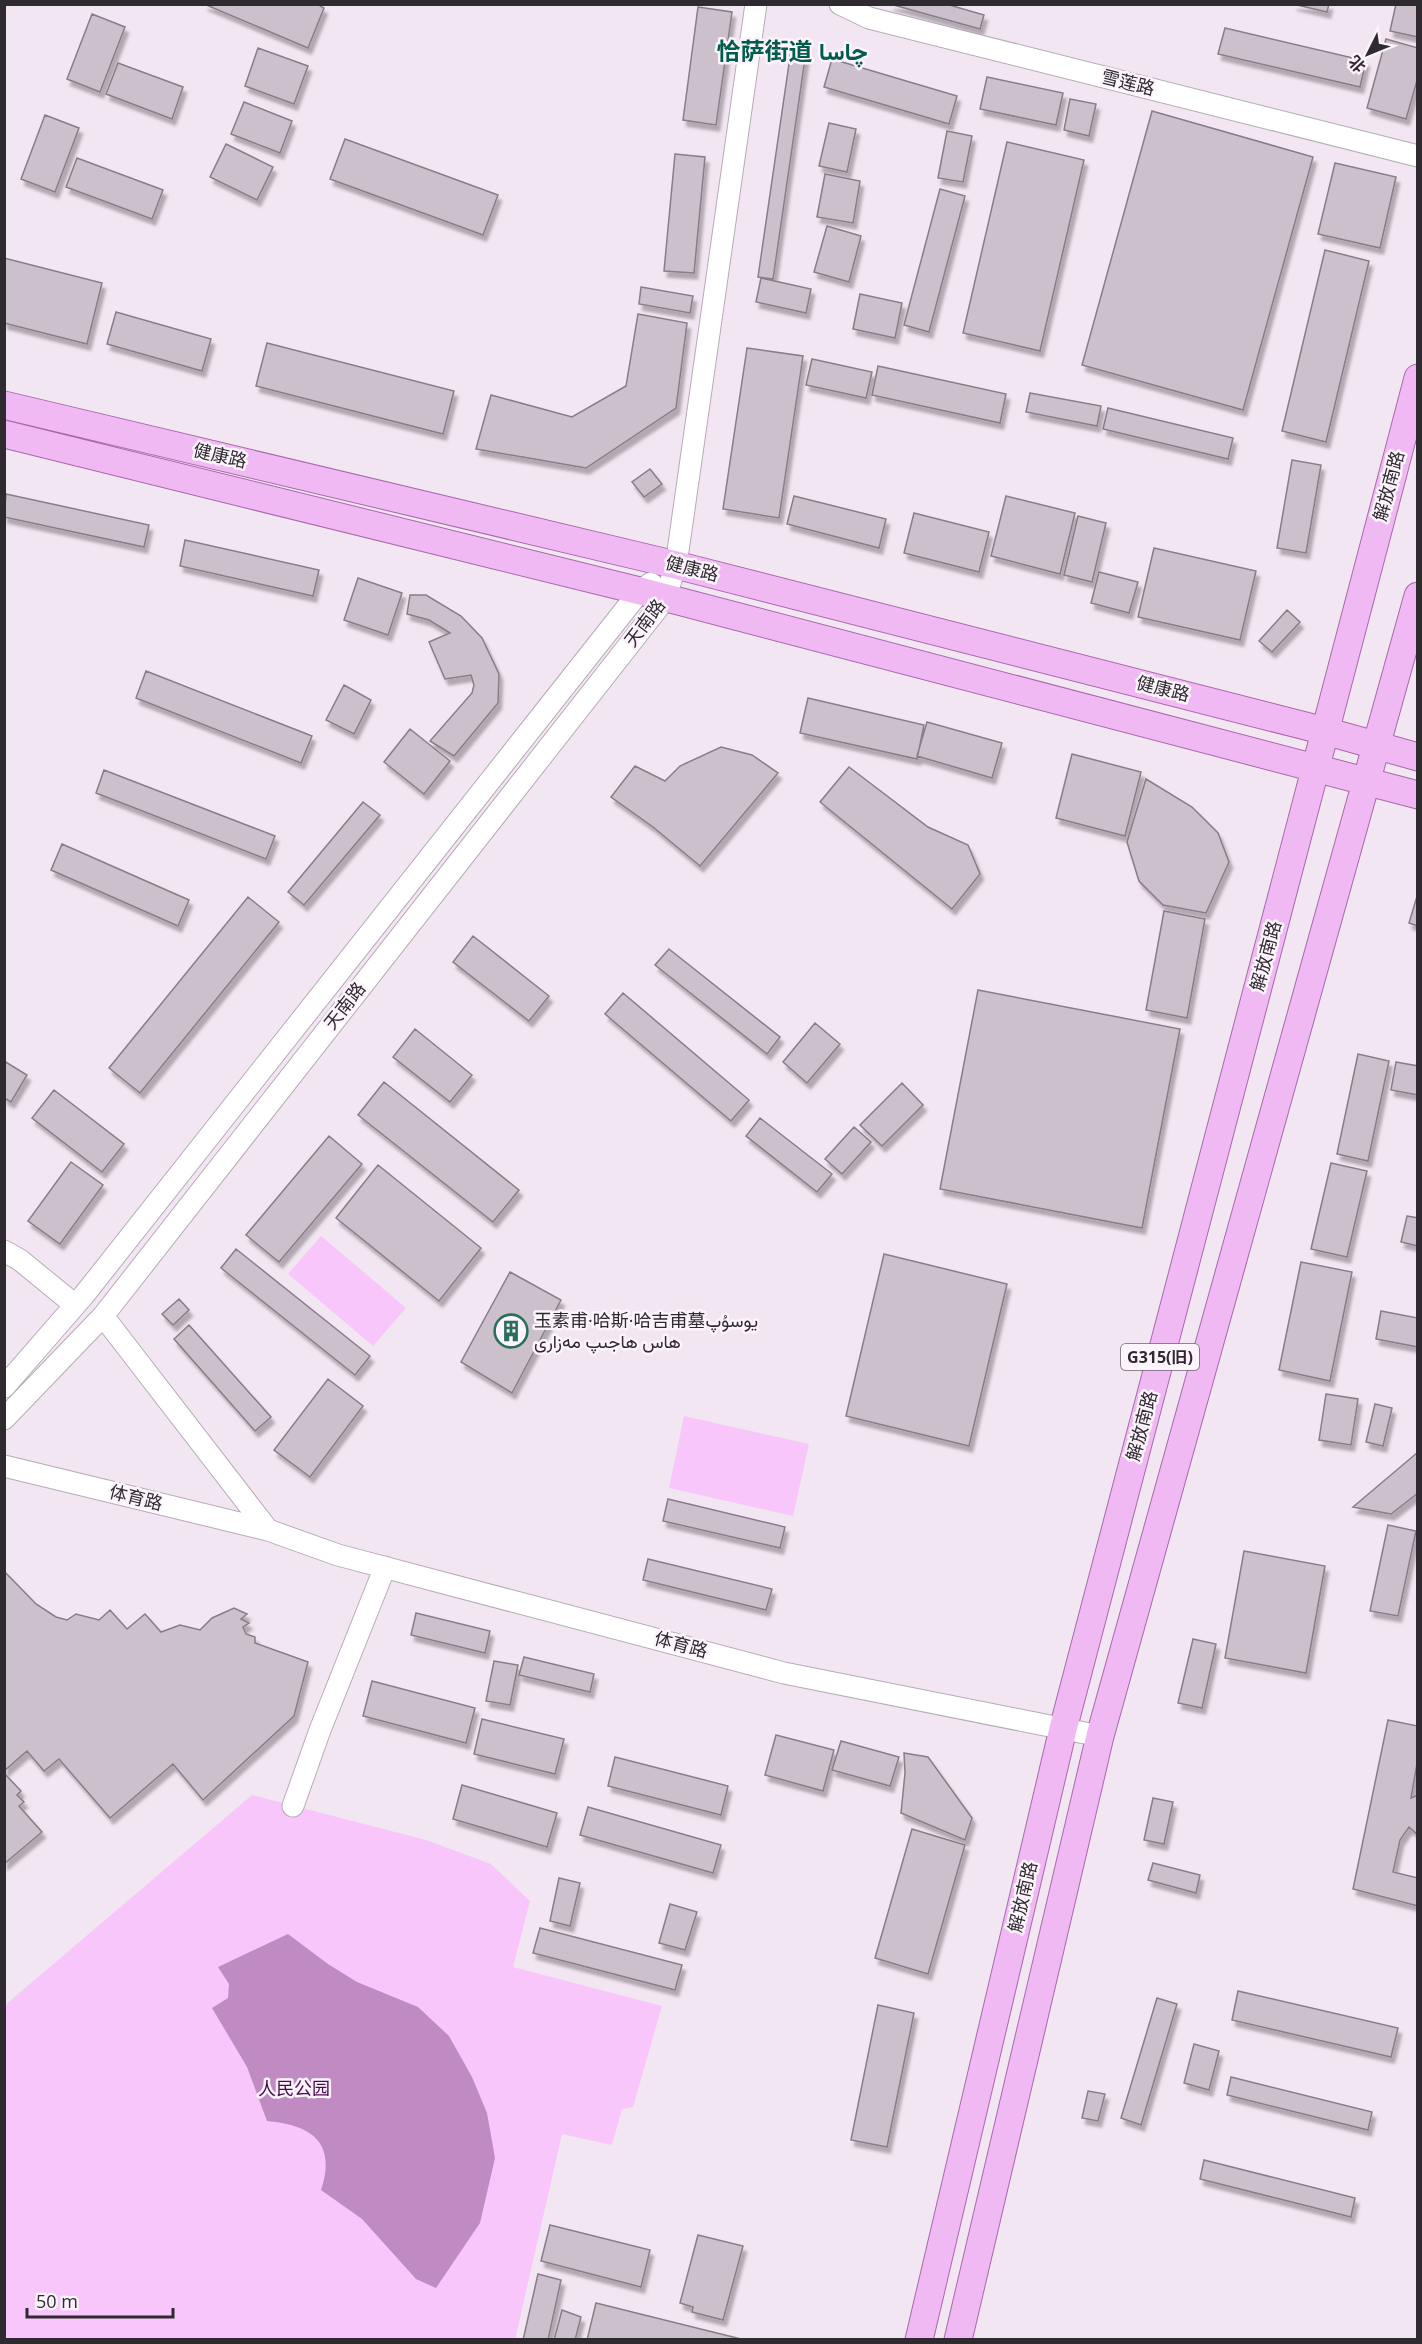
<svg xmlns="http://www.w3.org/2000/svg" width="1422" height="2344" viewBox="0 0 1422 2344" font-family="'Open Sans',Vazirmatn,'Noto Sans SC',sans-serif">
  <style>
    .green { fill: #f9c6fb }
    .water { fill: #c08bc3 }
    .building { fill: #cbc0cb; stroke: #887d88; stroke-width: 1.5; filter: url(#shadow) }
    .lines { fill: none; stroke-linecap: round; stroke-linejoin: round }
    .minor-casing { stroke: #b6abb7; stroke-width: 23 }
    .major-casing { stroke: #a769aa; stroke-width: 29 }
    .minor { stroke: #fff; stroke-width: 21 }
    .major { stroke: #f1b9f4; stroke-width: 27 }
    .labels { text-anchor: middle; stroke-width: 5; stroke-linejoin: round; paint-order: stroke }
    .shield { fill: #fdf4fe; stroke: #6d676d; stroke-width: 1.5 }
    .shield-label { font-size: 16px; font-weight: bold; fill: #2f2a2f }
    .street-label { font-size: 18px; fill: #2f2a2f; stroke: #fdf4fe }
    .poi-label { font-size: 18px; fill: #2f2a2f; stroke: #fdf4fe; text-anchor: start }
    .park-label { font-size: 18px; fill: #4b0950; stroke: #fdf4fe }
    .district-label { font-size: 24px; font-weight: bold; fill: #005c4c; stroke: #fdf4fe }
  </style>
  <defs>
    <filter id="shadow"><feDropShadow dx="3.5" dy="6" stdDeviation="1.5" flood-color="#0004"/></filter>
  </defs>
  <rect width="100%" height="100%" fill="#f2e6f2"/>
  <path class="green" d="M321 1236 406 1308 373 1346 288 1274Z
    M684 1416 809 1444 793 1516 669 1488Z
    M252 1795 426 1840 491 1864 530 1901 513 1967 662 2006 633 2107 622 2109 612 2145 562 2134 515 2340 5 2339 4 2006Z"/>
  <path class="water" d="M288 1934 328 1964 357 1982 418 2007 449 2036 472 2077 487 2113 495 2158 480 2223 436 2288 416 2279 362 2219 321 2190C337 2142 311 2125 267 2121L247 2067 212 2008 228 1998 229 1984 218 1967Z"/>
  <path class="building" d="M204 4H317L324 8 308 48Z
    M890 4H946L984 15 980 29Z
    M1293 4H1329L1327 12Z
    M1396 4H1418V37L1390 31Z
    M698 7 732 12 716 125 683 120Z
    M92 14 125 27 100 92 67 79Z
    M1225 28 1366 61 1360 87 1218 54Z
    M1386 39 1418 48V77L1406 119 1367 108Z
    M792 43 807 45 773 279 758 277Z
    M258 48 308 66 294 104 245 86Z
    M832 59 957 96 949 124 824 87Z
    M118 63 183 87 172 119 106 94Z
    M987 77 1063 93 1056 125 980 109Z
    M1070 99 1096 104 1089 136 1064 130Z
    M244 102 292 121 280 153 231 134Z
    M1152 111 1313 157 1243 410 1082 365Z
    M45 115 79 128 55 192 21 179Z
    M829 123 856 129 847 172 819 166Z
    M947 131 972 136 963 182 938 178Z
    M345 139 498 195 483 235 330 179Z
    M1007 142 1084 160 1040 351 963 333Z
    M226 144 273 167 257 200 210 177Z
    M675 154 705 157 694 273 664 271Z
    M77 158 163 190 152 219 66 187Z
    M1335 163 1396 177 1380 248 1318 234Z
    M825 174 860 181 853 223 817 217Z
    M940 189 965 196 929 332 904 325Z
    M827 226 861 236 849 282 814 272Z
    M1325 250 1369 261 1326 442 1282 431Z
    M4 258 102 283 87 344 4 323Z
    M761 278 811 289 806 313 756 302Z
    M641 287 693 296 690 313 639 304Z
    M860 294 902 303 895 338 853 329Z
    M116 312 211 339 202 371 107 344Z
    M638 314 687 323 676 408 586 468 476 449 491 395 572 417 626 386Z
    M267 343 454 391 443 434 256 386Z
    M747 348 803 356 779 518 723 509Z
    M812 359 872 372 866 398 806 385Z
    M878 366 1006 394 1000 423 872 395Z
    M1030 393 1101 406 1097 426 1026 412Z
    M1108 408 1233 438 1228 459 1103 429Z
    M1292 460 1321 465 1306 553 1277 548Z
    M650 469 662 484 644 497 632 482Z
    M6 494 149 525 144 547 4 517Z
    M794 496 886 519 879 548 787 524Z
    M1006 496 1075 513 1060 574 991 556Z
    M914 513 989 532 979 572 904 553Z
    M1078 516 1106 523 1092 582 1064 575Z
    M185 540 319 570 313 596 180 566Z
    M1154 548 1256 571 1240 640 1138 617Z
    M1099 572 1138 582 1129 613 1091 603Z
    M358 578 402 593 388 635 344 620Z
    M410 595H426L461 616 482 638 499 674 498 703 454 756 430 741 472 693 474 685 471 675 445 679 429 642 450 633 429 620 407 614Z
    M1287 610 1300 622 1272 652 1259 641Z
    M146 671 312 736 301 763 136 698Z
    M344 685 371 700 354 734 326 720Z
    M808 698 924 725 917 759 800 733Z
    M927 722 1002 743 992 778 917 756Z
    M410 729 450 761 424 794 384 762Z
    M721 747 752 755 778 773 700 866 653 827 611 797 635 766 665 781 680 766Z
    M1072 754 1141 772 1125 836 1056 818Z
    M849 767 928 827 968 845 980 874 952 909 820 802Z
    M104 770 275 836 266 859 96 793Z
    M1146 779 1192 807 1218 833 1229 862 1206 913 1163 905 1139 881 1127 842Z
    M363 802 380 815 304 905 288 892Z
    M62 844 189 900 178 926 51 870Z
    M1418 893V926L1409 923Z
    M248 897 279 922 140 1093 109 1068Z
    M1164 911 1205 919 1187 1018 1146 1010Z
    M473 936 549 996 529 1021 453 962Z
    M669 949 780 1037 767 1054 655 965Z
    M978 990 1180 1029 1142 1228 940 1189Z
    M623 993 749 1100 731 1121 605 1014Z
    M815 1023 840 1044 807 1083 783 1062Z
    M415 1029 472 1075 450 1102 393 1057Z
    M1358 1054 1389 1061 1368 1161 1337 1154Z
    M4 1061 27 1075 11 1102 4 1098Z
    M1396 1062 1418 1066V1095L1391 1090Z
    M384 1082 519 1190 493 1222 358 1115Z
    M902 1083 923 1105 882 1146 860 1125Z
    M54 1090 124 1144 102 1172 32 1118Z
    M760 1118 832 1174 817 1192 746 1136Z
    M854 1127 871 1142 842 1174 825 1159Z
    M329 1136 362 1164 279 1262 246 1235Z
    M71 1162 103 1185 60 1244 28 1221Z
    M1331 1163 1367 1171 1347 1257 1311 1249Z
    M378 1165 481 1248 439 1301 336 1218Z
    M1407 1216 1418 1218V1246L1401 1242Z
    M236 1249 370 1356 355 1375 221 1268Z
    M884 1254 1007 1284 969 1446 846 1416Z
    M1301 1262 1352 1272 1330 1381 1279 1370Z
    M510 1272 561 1300 512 1393 461 1362Z
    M179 1299 189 1310 173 1325 162 1314Z
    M1381 1311 1418 1318V1347L1376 1339Z
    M189 1325 271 1417 255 1431 174 1339Z
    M328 1379 363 1406 310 1477 274 1450Z
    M1326 1394 1358 1399 1351 1445 1319 1440Z
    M1375 1404 1392 1408 1383 1446 1366 1442Z
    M1418 1452V1493L1391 1514 1353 1507Z
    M668 1499 785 1527 780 1548 663 1521Z
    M1388 1525 1416 1531 1398 1616 1370 1611Z
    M1244 1551 1325 1566 1306 1673 1225 1658Z
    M648 1559 772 1589 766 1610 643 1580Z
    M4 1571 36 1604 56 1617 67 1620 76 1614 99 1620 110 1610 127 1629 145 1614 161 1632 180 1625 200 1630 212 1618 234 1608 247 1614 241 1619 249 1623 243 1627 246 1634 255 1637V1643L308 1662 294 1716 203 1800 173 1764 110 1818 59 1759 44 1771 27 1751 4 1771Z
    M416 1613 490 1631 485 1653 411 1635Z
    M1193 1639 1216 1644 1202 1708 1178 1703Z
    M524 1657 594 1674 590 1692 519 1675Z
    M494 1661 518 1665 510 1705 486 1701Z
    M372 1681 475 1708 466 1743 363 1716Z
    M482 1719 564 1739 555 1774 474 1754Z
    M1388 1720 1418 1726V1758L1411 1798 1418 1795V1835L1409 1827 1400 1840 1393 1872 1418 1878V1906L1353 1889Z
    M776 1735 834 1750 823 1791 765 1775Z
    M841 1741 899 1757 890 1786 832 1770Z
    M904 1753 928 1757 972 1818 965 1840 901 1813 905 1773Z
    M615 1757 728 1786 721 1815 608 1786Z
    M4 1773 21 1791 17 1795 24 1802 19 1806 42 1832 4 1864Z
    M462 1785 557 1813 547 1847 453 1819Z
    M1153 1798 1173 1802 1164 1844 1144 1840Z
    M588 1807 721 1845 713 1873 580 1835Z
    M912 1829 965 1845 928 1974 875 1958Z
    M1153 1863 1200 1875 1196 1893 1148 1880Z
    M559 1878 580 1883 570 1926 550 1921Z
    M670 1904 697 1912 685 1950 659 1943Z
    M540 1928 682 1965 675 1990 533 1953Z
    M1238 1991 1398 2028 1391 2057 1232 2020Z
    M1157 1998 1177 2004 1141 2125 1121 2118Z
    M878 2005 914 2013 887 2147 851 2140Z
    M1194 2044 1219 2051 1209 2090 1184 2083Z
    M1231 2077 1372 2112 1368 2130 1227 2095Z
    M1088 2091 1105 2094 1098 2121 1082 2118Z
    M1204 2160 1355 2198 1351 2217 1200 2179Z
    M550 2225 650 2250 641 2287 541 2261Z
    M698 2235 743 2246 723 2320 692 2312 693 2307 680 2303Z
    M538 2274 561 2280 548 2340H523Z
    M596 2303 741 2339 587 2340Z
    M562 2310 581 2317 575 2340H554Z"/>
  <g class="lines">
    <g class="minor-casing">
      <path id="minor" d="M840 4 869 18 1418 156
        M4 1251 20 1260 75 1305
        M103 1316 268 1530 338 1555 784 1673 1100 1736
        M4 1387 84 1295 640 591 651 583
        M4 1419 103 1316 665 599 676 565 756 4
        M4 1466 268 1530
        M293 1806 320 1730 385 1567"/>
    </g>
    <g class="major-casing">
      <path id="major" d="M4 405 676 565 1325 731 1418 757
        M4 434 640 591 1418 795
        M919 2340 1063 1729 1418 378
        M958 2340 1100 1736 1418 596"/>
    </g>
    <use href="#minor" class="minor"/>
    <use href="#major" class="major"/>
  </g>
  <defs>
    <g id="building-ring" transform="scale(1.725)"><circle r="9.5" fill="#fdf4fe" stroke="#2c6e5e" stroke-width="1.5"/><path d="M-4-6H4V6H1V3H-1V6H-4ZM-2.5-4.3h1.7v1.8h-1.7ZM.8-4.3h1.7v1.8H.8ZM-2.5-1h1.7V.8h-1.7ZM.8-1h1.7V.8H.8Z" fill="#2c6e5e"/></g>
  </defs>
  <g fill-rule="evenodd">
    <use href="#building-ring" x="511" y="1331"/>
  </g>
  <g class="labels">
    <rect class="shield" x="1121" y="1344" width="78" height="26" rx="4.5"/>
    <g class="shield-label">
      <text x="1160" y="1363">G315(旧)</text>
    </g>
    <g class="street-label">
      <text transform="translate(1128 83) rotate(14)" y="6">雪莲路</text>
      <text transform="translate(220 456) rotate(13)" y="6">健康路</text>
      <text transform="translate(1389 486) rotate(-75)" y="6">解放南路</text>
      <text transform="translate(692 569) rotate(14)" y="6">健康路</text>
      <text transform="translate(645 623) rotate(-53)" y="6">天南路</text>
      <text transform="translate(1163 689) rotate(14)" y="6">健康路</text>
      <text transform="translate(1266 956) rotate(-75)" y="6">解放南路</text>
      <text transform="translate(345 1006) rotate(-52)" y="6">天南路</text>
      <text transform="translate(1142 1426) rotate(-75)" y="6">解放南路</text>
      <text transform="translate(136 1498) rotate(14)" y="6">体育路</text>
      <text transform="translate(681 1645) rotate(15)" y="6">体育路</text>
      <text transform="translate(1023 1897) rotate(-77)" y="6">解放南路</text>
    </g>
    <g class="poi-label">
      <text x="534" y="1327">玉素甫·哈斯·哈吉甫墓يوسۇپ<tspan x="534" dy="21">ھاس ھاجىپ مەزارى</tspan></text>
    </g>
    <g class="park-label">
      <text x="294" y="2095">人民公园</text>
    </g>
    <g class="district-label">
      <text x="792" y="60">恰萨街道 چاسا</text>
    </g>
  </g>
  <rect width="1422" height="2344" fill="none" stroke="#2f2a2f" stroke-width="12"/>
  <g transform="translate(1368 54) rotate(227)" stroke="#fdf4fe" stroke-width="4.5" paint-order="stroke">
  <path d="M0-4.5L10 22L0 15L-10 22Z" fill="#2f2a2f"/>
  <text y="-9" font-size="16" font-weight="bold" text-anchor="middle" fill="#2f2a2f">北</text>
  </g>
  <path d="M27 2308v9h146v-9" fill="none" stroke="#2f2a2f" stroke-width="3"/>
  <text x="36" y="2308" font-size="18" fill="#2f2a2f" stroke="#fdf4fe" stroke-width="4.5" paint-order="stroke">50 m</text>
</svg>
